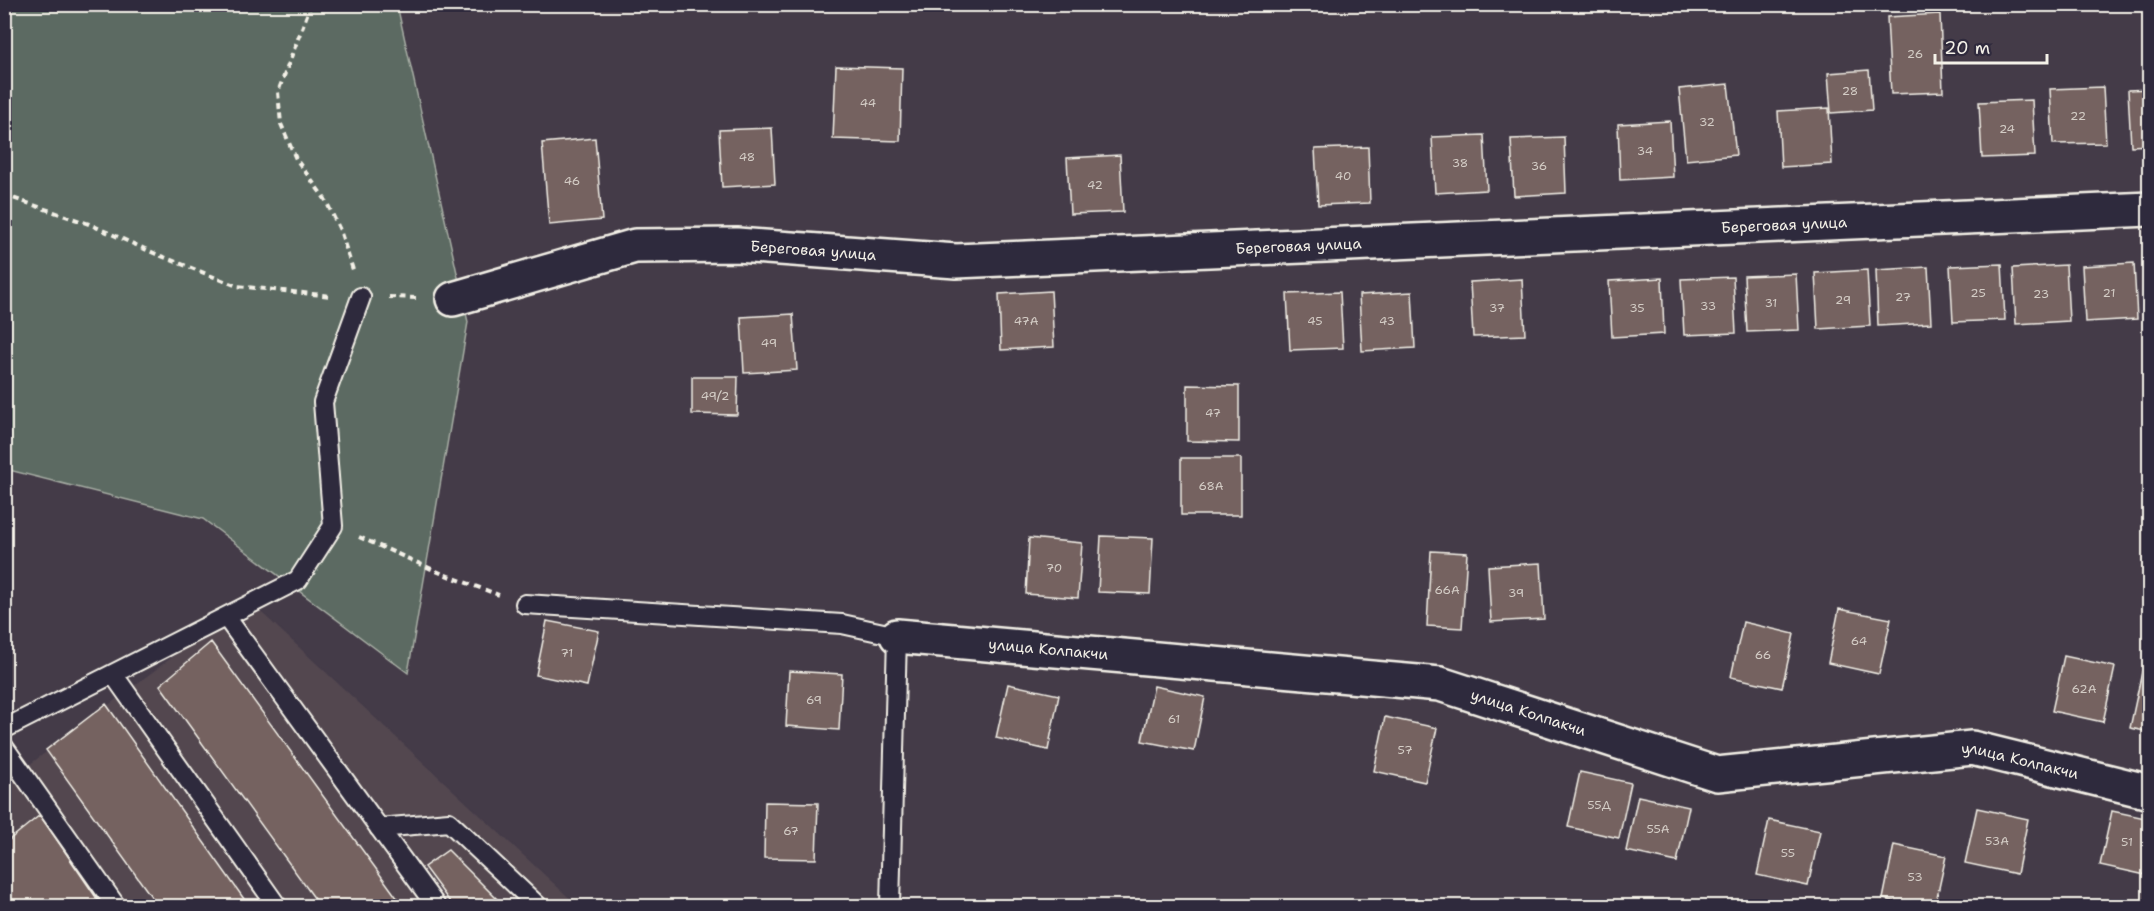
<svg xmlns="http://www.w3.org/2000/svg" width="2154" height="911" viewBox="0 0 2154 911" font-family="'Shantell Sans',sans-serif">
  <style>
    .built { fill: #524750 }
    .green { fill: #5b6b62; stroke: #a8aea5; stroke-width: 1.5 }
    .building { fill: #746261; stroke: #f4f1e8; stroke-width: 1.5 }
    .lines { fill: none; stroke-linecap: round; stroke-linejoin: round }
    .service-casing { stroke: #f4f1e8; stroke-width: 22 }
    .minor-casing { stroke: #f4f1e8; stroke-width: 38 }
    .path { stroke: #f4f1e8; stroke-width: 4; stroke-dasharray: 6 4.5; stroke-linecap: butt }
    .service { stroke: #2f2a3d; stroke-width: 18 }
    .minor { stroke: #2f2a3d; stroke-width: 33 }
    .labels { text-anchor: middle; stroke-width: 4.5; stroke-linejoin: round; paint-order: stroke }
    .number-label { font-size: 12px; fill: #d4cdc6 }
    .street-label { font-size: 15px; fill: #f4f1e8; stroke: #2f2a3d }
  </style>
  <rect width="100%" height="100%" fill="#443b48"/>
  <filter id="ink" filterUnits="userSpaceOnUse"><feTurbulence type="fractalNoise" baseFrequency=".0167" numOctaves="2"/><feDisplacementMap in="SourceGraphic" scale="12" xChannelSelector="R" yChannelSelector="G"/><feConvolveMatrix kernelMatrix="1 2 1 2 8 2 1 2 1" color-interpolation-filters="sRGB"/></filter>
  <g filter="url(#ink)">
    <path class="built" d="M248 600 578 906H5V783Z"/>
    <path class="green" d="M4 5H397L468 322 408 673 203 519 5 469Z"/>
    <path class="building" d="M1940 14 1943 92 1891 94 1887 17Z
      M836 66 902 68 900 141 833 139Z
      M1869 70 1872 110 1831 113 1828 73Z
      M1728 84 1736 155 1686 160 1679 89Z
      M2103 87 2106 143 2053 144 2050 89Z
      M2150 89V145L2131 146 2128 90Z
      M2032 100 2035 156 1982 158 1979 102Z
      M1829 108 1832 164 1781 167 1778 111Z
      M1670 121 1673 177 1620 180 1618 124Z
      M772 128 775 184 722 187 719 130Z
      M1484 135 1487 190 1435 193 1432 137Z
      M1564 137 1566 193 1514 196 1511 139Z
      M595 138 602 220 549 225 542 143Z
      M1368 147 1370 203 1318 205 1315 149Z
      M1120 155 1123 212 1070 214 1067 158Z
      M2134 263 2137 319 2085 322 2082 266Z
      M2002 264 2005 320 1953 322 1950 266Z
      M2066 265 2069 321 2016 324 2013 268Z
      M1928 267 1931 323 1878 326 1876 270Z
      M1867 270 1870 326 1818 329 1815 273Z
      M1796 274 1799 330 1747 332 1744 276Z
      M1733 277 1736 333 1684 335 1681 279Z
      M1662 278 1664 334 1612 337 1609 281Z
      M1522 279 1525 335 1473 337 1470 282Z
      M1051 291 1054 347 1001 350 999 294Z
      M1340 292 1343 348 1290 350 1287 294Z
      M1412 292 1415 348 1362 351 1359 295Z
      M793 314 797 370 744 373 741 317Z
      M692 377H738L737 415 692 414Z
      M1187 385 1239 386V442L1187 441Z
      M1181 458H1241V515H1181Z
      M1101 536 1153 538 1150 594 1098 592Z
      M1029 538 1082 543 1078 598 1026 594Z
      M1431 551 1467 553 1462 628 1427 626Z
      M1541 563 1544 619 1491 622 1488 566Z
      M1839 609 1891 619 1879 674 1828 663Z
      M547 621 599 631 587 686 536 675Z
      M1743 622 1794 634 1782 688 1731 677Z
      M211 642 403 906H320L160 685Z
      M2064 656 2115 667 2103 722 2052 711Z
      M789 671 842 674 839 730 786 726Z
      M2142 672 2150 674V732L2130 728Z
      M1008 684 1059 695 1048 750 996 738Z
      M1154 686 1205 697 1194 751 1142 741Z
      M106 704 249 906H158L46 750Z
      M1385 717 1437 728 1425 782 1374 771Z
      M1580 772 1631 783 1619 838 1568 827Z
      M1638 796 1689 807 1677 862 1626 851Z
      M765 802 818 803 816 859 764 858Z
      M1977 808 2028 819 2017 874 1965 863Z
      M2112 811 2150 819V876L2100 865Z
      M40 815 102 906H12L4 895V844Z
      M1769 820 1820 831 1808 886 1757 875Z
      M1894 845 1946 856 1935 906H1916L1883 899Z
      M448 850 504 906H453L424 867Z"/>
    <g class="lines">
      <g class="service-casing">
        <path id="service" d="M525 604 842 624 897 636 890 906
          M226 617 436 906
          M113 674 277 906
          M4 729 298 580 333 526 323 402 361 297
          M4 747 116 906
          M379 828 449 822 538 906"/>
      </g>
      <g class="minor-casing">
        <g id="minor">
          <path id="s1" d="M453 299 635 246 737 245 956 261 2150 209"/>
          <path id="s2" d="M897 636 1440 684 1717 774 1972 748 2150 792"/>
        </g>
      </g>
      <path class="path" d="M311 4 278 92 281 124 296 159 325 199 340 230 353 270
        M4 195 89 224 156 254 237 286 331 296
        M389 297 418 298
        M359 537 443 574 499 595"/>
      <use href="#service" class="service"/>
      <use href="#minor" class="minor"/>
    </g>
  </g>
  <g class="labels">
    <g class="number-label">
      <text x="1915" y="58">26</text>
      <text x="1850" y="95">28</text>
      <text x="868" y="107">44</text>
      <text x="2078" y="120">22</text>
      <text x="1707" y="126">32</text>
      <text x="2007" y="133">24</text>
      <text x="1645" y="155">34</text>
      <text x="747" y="161">48</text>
      <text x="1460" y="167">38</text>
      <text x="1539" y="170">36</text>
      <text x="1343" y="180">40</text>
      <text x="572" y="185">46</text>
      <text x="1095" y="189">42</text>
      <text x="1978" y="297">25</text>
      <text x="2109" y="297">21</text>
      <text x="2041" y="298">23</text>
      <text x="1903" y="301">27</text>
      <text x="1843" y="304">29</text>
      <text x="1771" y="307">31</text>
      <text x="1708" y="310">33</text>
      <text x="1497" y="312">37</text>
      <text x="1637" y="312">35</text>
      <text x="1026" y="325">47А</text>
      <text x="1315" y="325">45</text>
      <text x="1387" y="325">43</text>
      <text x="769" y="347">49</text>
      <text x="715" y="400">49/2</text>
      <text x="1213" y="417">47</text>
      <text x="1211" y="490">68А</text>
      <text x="1054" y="572">70</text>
      <text x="1447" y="594">66А</text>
      <text x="1516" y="597">39</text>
      <text x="1859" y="645">64</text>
      <text x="567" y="657">71</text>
      <text x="1763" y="659">66</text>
      <text x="2084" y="693">62А</text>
      <text x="814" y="704">69</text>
      <text x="1174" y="723">61</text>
      <text x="1405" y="754">57</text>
      <text x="1599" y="809">55Д</text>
      <text x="1658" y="833">55А</text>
      <text x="791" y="835">67</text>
      <text x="1997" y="845">53А</text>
      <text x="2127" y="846">51</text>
      <text x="1788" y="857">55</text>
      <text x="1915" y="881">53</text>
    </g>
    <g class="street-label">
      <text dy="5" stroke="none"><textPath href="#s1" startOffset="1340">Береговая улица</textPath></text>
      <text dy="5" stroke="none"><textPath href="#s1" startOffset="854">Береговая улица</textPath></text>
      <text dy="5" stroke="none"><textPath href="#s1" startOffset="368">Береговая улица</textPath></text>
      <text dy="5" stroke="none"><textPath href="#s2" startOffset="152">улица Колпакчи</textPath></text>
      <text dy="5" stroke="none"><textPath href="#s2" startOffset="638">улица Колпакчи</textPath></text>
      <text dy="5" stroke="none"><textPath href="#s2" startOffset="1142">улица Колпакчи</textPath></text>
    </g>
  </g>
  <rect width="2154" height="911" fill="none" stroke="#2f2a3d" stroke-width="24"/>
  <rect x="12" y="12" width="2130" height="887" fill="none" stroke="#f4f1e8" stroke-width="2" filter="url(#ink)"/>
  <path d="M1935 54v9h112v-9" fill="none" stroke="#f4f1e8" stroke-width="3"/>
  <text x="1944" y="54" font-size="18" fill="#f4f1e8" stroke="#2f2a3d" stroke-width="4.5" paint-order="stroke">20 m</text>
</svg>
